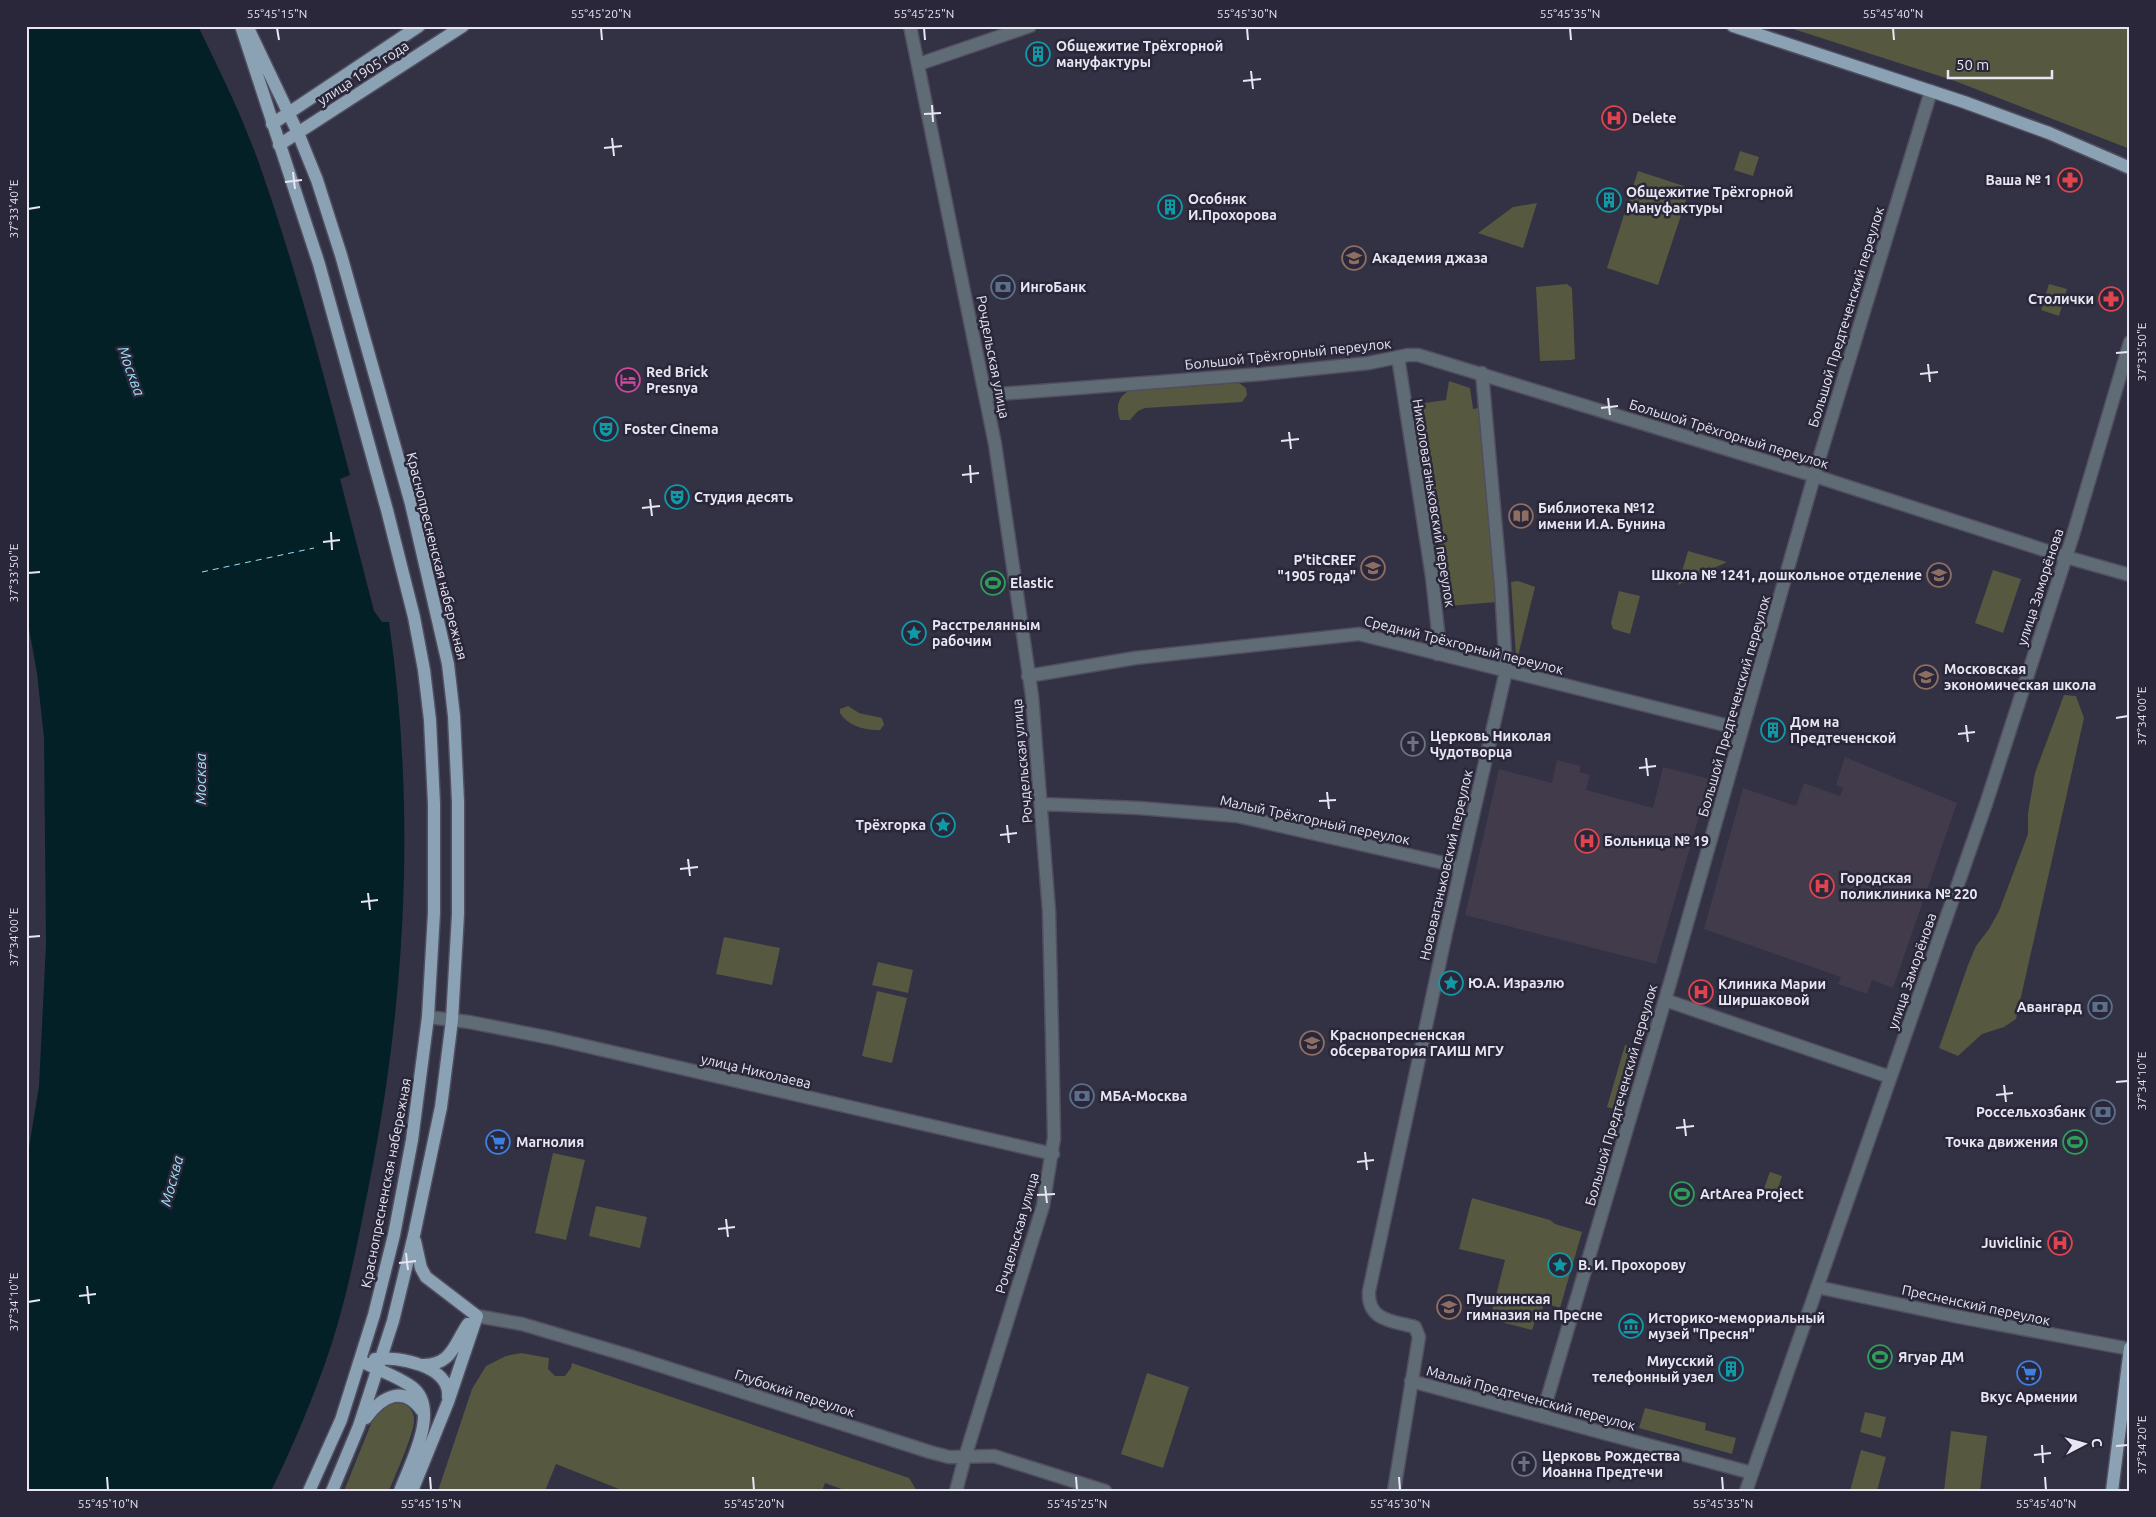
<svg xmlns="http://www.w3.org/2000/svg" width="2156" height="1517" viewBox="0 0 2156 1517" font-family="Ubuntu,sans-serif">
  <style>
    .medical { fill: #423b4b }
    .green { fill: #56583f }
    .water { fill: #042027 }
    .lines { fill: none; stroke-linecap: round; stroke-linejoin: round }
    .ferry { stroke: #9be0f4; stroke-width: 1; stroke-dasharray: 6 5; stroke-linecap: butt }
    .minor-casing { stroke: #504e60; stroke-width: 15 }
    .major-casing { stroke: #504e60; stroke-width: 15 }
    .minor { stroke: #606c75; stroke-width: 12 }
    .major { stroke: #8aa2b4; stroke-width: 12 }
    .ticks { fill: none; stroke: #e7e6f2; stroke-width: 2 }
    .labels { text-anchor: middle; stroke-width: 5; stroke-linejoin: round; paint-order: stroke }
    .poi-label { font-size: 14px; font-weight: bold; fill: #e7e6f2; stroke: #292739; text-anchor: start }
    .street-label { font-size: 14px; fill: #e7e6f2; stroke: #292739 }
    .water-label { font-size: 15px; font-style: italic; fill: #9be0f4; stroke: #292739 }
    .neatline { fill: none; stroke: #e7e6f2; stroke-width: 2 }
    .ticks-label { font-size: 12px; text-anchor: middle; fill: #e7e6f2 }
  </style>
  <rect width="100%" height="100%" fill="#333144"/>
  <path class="medical" d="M1845 757 1957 803 1893 988 1872 980 1867 994 1838 984 1841 977 1704 929 1743 788 1796 806 1804 783 1840 796 1843 788 1836 785Z
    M1557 760 1581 766 1579 772 1590 775 1586 790 1653 808 1663 767 1710 779 1656 964 1465 915 1499 769 1552 783Z"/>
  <path class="green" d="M1784 26H2130V149L1955 81Z
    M1740 151 1759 157 1753 176 1734 170Z
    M1638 171 1690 188 1658 285 1607 268Z
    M1537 203 1523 248 1478 233 1513 207Z
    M1567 284 1572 288 1575 359 1571 360 1540 361 1536 287Z
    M2049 284 2067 289 2059 316 2041 310Z
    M1449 381 1470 388 1473 409 1478 408 1497 602 1448 606 1417 404 1446 400Z
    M1239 383 1246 388 1247 395 1242 402 1145 408 1138 411 1130 420H1120C1116 408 1117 397 1129 391Z
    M1688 551 1727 562 1678 585Z
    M1993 570 2021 579 2003 633 1975 623Z
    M1518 581 1535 587 1518 656H1516L1511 582Z
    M1619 591 1640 596 1630 634 1613 629 1611 623Z
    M2064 695 2076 696 2084 718 2016 1019 2004 1027 1982 1034 1958 1056 1939 1048 1968 965 1976 946 1989 929 1999 911 2028 834V813L2035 773Z
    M848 706 859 713 882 718 884 725 880 730C866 731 848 726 840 713V709Z
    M724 937 780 948 772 985 716 974Z
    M878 962 913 970 908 993 872 985Z
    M877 991 907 998 892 1063 862 1056Z
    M1625 1045 1635 1048 1617 1110 1607 1107Z
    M553 1153 585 1160 566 1240 535 1233Z
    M1770 1172 1782 1176 1776 1195 1763 1191Z
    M1472 1198 1550 1220 1555 1224 1582 1232 1560 1308 1544 1303 1539 1322 1535 1321 1532 1330 1490 1319 1505 1260 1459 1249Z
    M596 1206 647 1217 640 1248 589 1236Z
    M521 1353 549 1358 548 1369 555 1376H565L571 1368 572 1363 909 1478 917 1491H847L825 1483 822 1491H624L556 1464 545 1491H438L472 1389 486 1366 506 1356Z
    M1147 1373 1189 1387 1163 1468 1121 1454Z
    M398 1401C406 1404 412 1408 414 1417 416 1431 395 1475 389 1491H344L375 1414 384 1403Z
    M1645 1408 1706 1423 1705 1430 1736 1438 1732 1454 1639 1428Z
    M1865 1412 1886 1417 1881 1438 1860 1432Z
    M1951 1431 1987 1436 1980 1491H1944Z
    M1861 1450 1886 1457 1877 1491H1850Z"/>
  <path class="water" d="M26 26H198C221 73 244 120 261 169 296 269 323 372 350 475L340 479 374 611 382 622H389C415 802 407 985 373 1164 361 1225 350 1287 331 1346 314 1396 294 1444 271 1491H26V1166L39 1086 46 944 44 738 37 673 26 612Z"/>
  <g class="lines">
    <path class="ferry" d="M202 572 314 548"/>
    <g class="minor-casing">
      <path id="minor" d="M910 26 995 444 1032 696 1049 911 1052 1034 1054 1138 1043 1206 965 1457 956 1491
        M919 64 1030 26
        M1398 357 1432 577 1439 640 1437 654
        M986 395 1262 374 1369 363 1408 355H1418L1815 476 2066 557 2130 575
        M1028 676 1135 658 1359 634 1741 729
        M1041 804 1139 808 1237 816 1461 867
        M1665 1000 1890 1077
        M428 1017 469 1022 551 1038 1053 1154
        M1817 1287 1954 1316 2130 1349
        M477 1316 522 1324 630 1356 930 1452 949 1457 994 1456 1105 1491
        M1411 1381 1752 1473
        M1542 1416 1670 983 1819 459 1931 91
        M1394 1491 1419 1337 1415 1327C1393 1321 1367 1321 1369 1291L1446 933 1506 671 1501 586 1482 373
        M1746 1491 1986 804 2073 535 2130 342"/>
    </g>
    <g class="major-casing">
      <path id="major" d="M247 26 298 133 317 180 341 255 411 504 448 664 454 716 458 802V914L452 1020 441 1107 414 1235 393 1321 359 1426 332 1491
        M1733 26 1964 102 2049 133 2130 168
        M242 29 319 264 387 510 414 617 424 670 430 720 434 804V913L428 1017 412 1140 394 1235 374 1315 341 1420 309 1491
        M272 124 419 26
        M279 145 463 26
        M415 1241 421 1268 426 1277 477 1316
        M375 1359C398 1356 451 1366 448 1397
        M361 1361C377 1370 398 1376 412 1387 441 1409 410 1464 400 1491
        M421 1365C452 1366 454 1344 468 1324
        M366 1418C382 1396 404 1384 423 1412
        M412 1491 448 1402 477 1316
        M2112 1491 2130 1348"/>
    </g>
    <use href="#minor" class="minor"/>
    <use href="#major" class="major"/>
  </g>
  <path class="ticks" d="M277 28 279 40M601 28 602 40M924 28 925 40M1247 28 1248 40M1570 28 1571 40M1893 28 1894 40M1251 71 1253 89M1243 81 1261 79M932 105 933 122M924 114 941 113M612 138 614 156M604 148 622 146M293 172 295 189M285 182 302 180M28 209 40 207M2116 353 2128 352M1928 364 1930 382M1920 374 1938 372M1608 398 1610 415M1601 408 1618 406M1289 432 1291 449M1281 441 1299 439M970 465 971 483M962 475 979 473M650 499 652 516M642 508 660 506M331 532 332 550M323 542 340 540M28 573 40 572M2116 718 2128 716M1966 725 1968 742M1958 734 1975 732M1646 758 1648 776M1639 768 1656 766M1327 792 1329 809M1319 801 1336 800M1007 825 1009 843M1000 835 1017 833M688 859 690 876M680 869 698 867M368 893 370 910M361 902 378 900M28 937 40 936M2116 1082 2128 1081M2004 1085 2006 1102M1996 1095 2013 1093M1684 1119 1686 1136M1676 1128 1694 1126M1365 1152 1367 1170M1357 1162 1374 1160M1045 1186 1047 1203M1037 1195 1055 1194M726 1219 728 1237M718 1229 735 1227M406 1253 408 1270M399 1263 416 1261M87 1286 89 1304M79 1296 96 1294M28 1302 40 1300M2042 1445 2043 1463M2116 1446 2128 1445M2034 1455 2051 1453M107 1477 108 1490M430 1477 431 1490M753 1477 754 1490M1076 1477 1077 1490M1399 1477 1400 1490M1722 1477 1723 1490M2045 1477 2046 1490"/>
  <defs>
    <g id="building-ring" transform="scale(1.25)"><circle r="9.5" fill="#292739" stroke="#0f9aa8" stroke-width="1.5"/><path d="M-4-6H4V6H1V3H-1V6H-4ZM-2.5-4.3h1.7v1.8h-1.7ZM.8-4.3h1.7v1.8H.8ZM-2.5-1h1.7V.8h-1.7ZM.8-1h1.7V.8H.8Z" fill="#0f9aa8"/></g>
    <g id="hospital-ring" transform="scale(1.25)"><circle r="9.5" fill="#292739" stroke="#e0444e" stroke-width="1.5"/><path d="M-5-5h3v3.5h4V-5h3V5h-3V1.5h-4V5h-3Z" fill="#e0444e"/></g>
    <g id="pharmacy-ring" transform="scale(1.25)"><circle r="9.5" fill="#292739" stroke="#e0444e" stroke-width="1.5"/><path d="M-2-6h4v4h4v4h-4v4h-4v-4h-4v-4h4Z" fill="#e0444e"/></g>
    <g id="university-ring" transform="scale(1.25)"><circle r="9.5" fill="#292739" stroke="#8d6e63" stroke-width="1.5"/><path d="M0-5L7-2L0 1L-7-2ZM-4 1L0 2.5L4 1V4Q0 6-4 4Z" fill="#8d6e63"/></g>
    <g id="bank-ring" transform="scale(1.25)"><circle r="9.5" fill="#292739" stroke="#5c6f8a" stroke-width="1.5"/><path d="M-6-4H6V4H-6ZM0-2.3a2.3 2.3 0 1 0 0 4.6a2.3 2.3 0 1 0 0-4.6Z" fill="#5c6f8a"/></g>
    <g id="hotel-ring" transform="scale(1.25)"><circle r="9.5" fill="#292739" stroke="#d1479c" stroke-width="1.5"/><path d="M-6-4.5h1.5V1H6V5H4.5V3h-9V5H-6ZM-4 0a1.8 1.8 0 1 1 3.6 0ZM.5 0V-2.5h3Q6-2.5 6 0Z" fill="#d1479c"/></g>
    <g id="theatre-ring" transform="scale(1.25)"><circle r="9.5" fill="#292739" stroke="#0f9aa8" stroke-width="1.5"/><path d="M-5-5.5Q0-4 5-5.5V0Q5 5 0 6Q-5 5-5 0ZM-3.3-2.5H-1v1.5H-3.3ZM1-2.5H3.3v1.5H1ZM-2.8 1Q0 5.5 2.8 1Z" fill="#0f9aa8"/></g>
    <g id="library-ring" transform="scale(1.25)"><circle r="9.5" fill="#292739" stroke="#8d6e63" stroke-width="1.5"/><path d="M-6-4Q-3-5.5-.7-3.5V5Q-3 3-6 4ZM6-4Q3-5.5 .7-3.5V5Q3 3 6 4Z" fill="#8d6e63"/></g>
    <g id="school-ring" transform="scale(1.25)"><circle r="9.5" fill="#292739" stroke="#8d6e63" stroke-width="1.5"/><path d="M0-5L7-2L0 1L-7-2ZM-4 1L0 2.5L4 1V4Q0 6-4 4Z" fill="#8d6e63"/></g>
    <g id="stadium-ring" transform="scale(1.25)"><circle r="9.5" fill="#292739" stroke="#2e9e5b" stroke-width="1.5"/><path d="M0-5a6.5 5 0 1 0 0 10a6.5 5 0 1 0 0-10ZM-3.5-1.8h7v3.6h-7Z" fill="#2e9e5b"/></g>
    <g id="sight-ring" transform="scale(1.25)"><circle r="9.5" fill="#292739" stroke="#0f9aa8" stroke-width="1.5"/><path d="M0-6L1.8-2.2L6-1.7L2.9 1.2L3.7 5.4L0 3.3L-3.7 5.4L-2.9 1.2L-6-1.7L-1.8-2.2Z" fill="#0f9aa8"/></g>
    <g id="church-ring" transform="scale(1.25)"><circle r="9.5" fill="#292739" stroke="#6b7280" stroke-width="1.5"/><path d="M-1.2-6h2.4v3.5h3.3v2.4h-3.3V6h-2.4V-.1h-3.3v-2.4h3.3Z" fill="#6b7280"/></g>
    <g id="supermarket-ring" transform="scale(1.25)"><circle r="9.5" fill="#292739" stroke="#3f7fe0" stroke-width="1.5"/><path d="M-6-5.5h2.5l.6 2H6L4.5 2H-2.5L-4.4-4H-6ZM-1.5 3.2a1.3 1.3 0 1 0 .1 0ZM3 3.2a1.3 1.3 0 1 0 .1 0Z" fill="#3f7fe0"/></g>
    <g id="museum-ring" transform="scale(1.25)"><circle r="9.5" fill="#292739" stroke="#0f9aa8" stroke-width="1.5"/><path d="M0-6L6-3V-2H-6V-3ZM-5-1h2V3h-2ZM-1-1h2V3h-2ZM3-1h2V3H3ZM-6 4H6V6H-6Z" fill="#0f9aa8"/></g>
  </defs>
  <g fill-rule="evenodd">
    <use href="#building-ring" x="1038" y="54"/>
    <use href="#hospital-ring" x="1614" y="118"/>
    <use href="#pharmacy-ring" x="2070" y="180"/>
    <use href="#building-ring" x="1609" y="200"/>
    <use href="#building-ring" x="1170" y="207"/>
    <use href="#university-ring" x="1354" y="258"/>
    <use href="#bank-ring" x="1003" y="287"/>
    <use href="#pharmacy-ring" x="2111" y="299"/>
    <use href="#hotel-ring" x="628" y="380"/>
    <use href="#theatre-ring" x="606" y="429"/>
    <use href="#theatre-ring" x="677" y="497"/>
    <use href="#library-ring" x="1521" y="516"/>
    <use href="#school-ring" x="1373" y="568"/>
    <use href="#school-ring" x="1939" y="575"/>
    <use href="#stadium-ring" x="993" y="583"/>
    <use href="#sight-ring" x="914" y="633"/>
    <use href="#school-ring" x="1926" y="677"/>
    <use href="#building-ring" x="1773" y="730"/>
    <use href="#church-ring" x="1413" y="744"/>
    <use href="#sight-ring" x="943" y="825"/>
    <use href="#hospital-ring" x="1587" y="841"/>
    <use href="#hospital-ring" x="1822" y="886"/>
    <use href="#sight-ring" x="1451" y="983"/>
    <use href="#hospital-ring" x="1701" y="992"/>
    <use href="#bank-ring" x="2100" y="1007"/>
    <use href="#university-ring" x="1312" y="1043"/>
    <use href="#bank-ring" x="1082" y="1096"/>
    <use href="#bank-ring" x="2103" y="1112"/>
    <use href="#supermarket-ring" x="498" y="1142"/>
    <use href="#stadium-ring" x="2075" y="1142"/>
    <use href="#stadium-ring" x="1682" y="1194"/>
    <use href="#hospital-ring" x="2060" y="1243"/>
    <use href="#sight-ring" x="1560" y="1265"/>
    <use href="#school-ring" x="1449" y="1307"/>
    <use href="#museum-ring" x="1631" y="1326"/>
    <use href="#stadium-ring" x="1880" y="1357"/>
    <use href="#building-ring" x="1731" y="1369"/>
    <use href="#supermarket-ring" x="2029" y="1373"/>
    <use href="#church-ring" x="1524" y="1464"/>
  </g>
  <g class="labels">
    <g class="poi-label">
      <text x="1056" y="51">Общежитие Трёхгорной<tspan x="1056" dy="16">мануфактуры</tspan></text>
      <text x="1632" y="123">Delete</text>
      <text x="2052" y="185" text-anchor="end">Ваша № 1</text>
      <text x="1626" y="197">Общежитие Трёхгорной<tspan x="1626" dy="16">Мануфактуры</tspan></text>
      <text x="1188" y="204">Особняк<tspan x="1188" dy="16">И.Прохорова</tspan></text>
      <text x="1372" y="263">Академия джаза</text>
      <text x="1020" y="292">ИнгоБанк</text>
      <text x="2094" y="304" text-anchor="end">Столички</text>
      <text x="646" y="377">Red Brick<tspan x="646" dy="16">Presnya</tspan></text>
      <text x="624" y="434">Foster Cinema</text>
      <text x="694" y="502">Студия десять</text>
      <text x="1538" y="513">Библиотека №12<tspan x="1538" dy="16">имени И.А. Бунина</tspan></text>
      <text x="1356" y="565" text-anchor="end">P'titCREF<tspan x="1356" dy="16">"1905 года"</tspan></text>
      <text x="1922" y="580" text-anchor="end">Школа № 1241, дошкольное отделение</text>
      <text x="1010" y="588">Elastic</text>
      <text x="932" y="630">Расстрелянным<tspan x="932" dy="16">рабочим</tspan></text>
      <text x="1944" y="674">Московская<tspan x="1944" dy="16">экономическая школа</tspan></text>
      <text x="1790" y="727">Дом на<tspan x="1790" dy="16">Предтеченской</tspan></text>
      <text x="1430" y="741">Церковь Николая<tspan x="1430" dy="16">Чудотворца</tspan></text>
      <text x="926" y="830" text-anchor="end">Трёхгорка</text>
      <text x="1604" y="846">Больница № 19</text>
      <text x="1840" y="883">Городская<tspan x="1840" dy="16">поликлиника № 220</tspan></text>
      <text x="1468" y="988">Ю.А. Израэлю</text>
      <text x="1718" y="989">Клиника Марии<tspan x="1718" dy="16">Ширшаковой</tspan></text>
      <text x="2082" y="1012" text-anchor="end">Авангард</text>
      <text x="1330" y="1040">Краснопресненская<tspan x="1330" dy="16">обсерватория ГАИШ МГУ</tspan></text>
      <text x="1100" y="1101">МБА-Москва</text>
      <text x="2086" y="1117" text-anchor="end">Россельхозбанк</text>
      <text x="516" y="1147">Магнолия</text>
      <text x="2058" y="1147" text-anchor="end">Точка движения</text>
      <text x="1700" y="1199">ArtArea Project</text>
      <text x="2042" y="1248" text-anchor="end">Juviclinic</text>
      <text x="1578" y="1270">В. И. Прохорову</text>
      <text x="1466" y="1304">Пушкинская<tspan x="1466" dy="16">гимназия на Пресне</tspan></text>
      <text x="1648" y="1323">Историко-мемориальный<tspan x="1648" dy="16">музей "Пресня"</tspan></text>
      <text x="1898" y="1362">Ягуар ДМ</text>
      <text x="1714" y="1366" text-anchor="end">Миусский<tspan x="1714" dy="16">телефонный узел</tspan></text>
      <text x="2029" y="1402" text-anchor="middle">Вкус Армении</text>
      <text x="1542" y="1461">Церковь Рождества<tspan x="1542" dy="16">Иоанна Предтечи</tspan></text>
    </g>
    <g class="street-label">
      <text transform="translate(363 73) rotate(-33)" y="5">улица 1905 года</text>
      <text transform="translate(1846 317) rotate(-73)" y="5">Большой Предтеченский переулок</text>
      <text transform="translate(1288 354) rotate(-6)" y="5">Большой Трёхгорный переулок</text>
      <text transform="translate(993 357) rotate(79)" y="5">Рочдельская улица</text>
      <text transform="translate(1729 434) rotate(17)" y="5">Большой Трёхгорный переулок</text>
      <text transform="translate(1434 503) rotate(81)" y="5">Николоваганьковский переулок</text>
      <text transform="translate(437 556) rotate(76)" y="5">Краснопресненская набережная</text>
      <text transform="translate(2040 587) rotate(-72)" y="5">улица Заморёнова</text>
      <text transform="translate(1464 645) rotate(14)" y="5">Средний Трёхгорный переулок</text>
      <text transform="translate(1734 706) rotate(-74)" y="5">Большой Предтеченский переулок</text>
      <text transform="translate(1022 761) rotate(-95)" y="5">Рочдельская улица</text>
      <text transform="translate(1315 820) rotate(12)" y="5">Малый Трёхгорный переулок</text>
      <text transform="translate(1446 865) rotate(-77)" y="5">Нововаганьковский переулок</text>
      <text transform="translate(1912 971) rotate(-71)" y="5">улица Заморёнова</text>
      <text transform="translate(756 1071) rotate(13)" y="5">улица Николаева</text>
      <text transform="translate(1621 1095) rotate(-74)" y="5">Большой Предтеченский переулок</text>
      <text transform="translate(386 1183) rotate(-79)" y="5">Краснопресненская набережная</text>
      <text transform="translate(1017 1233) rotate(-74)" y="5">Рочдельская улица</text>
      <text transform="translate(1976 1305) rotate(12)" y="5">Пресненский переулок</text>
      <text transform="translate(795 1393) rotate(18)" y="5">Глубокий переулок</text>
      <text transform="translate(1531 1398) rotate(15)" y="5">Малый Предтеченский переулок</text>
    </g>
    <g class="water-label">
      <text transform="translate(131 371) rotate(70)" y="5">Москва</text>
      <text transform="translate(201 779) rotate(-90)" y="5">Москва</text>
      <text transform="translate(172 1181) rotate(-75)" y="5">Москва</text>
    </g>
  </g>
  <rect width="2156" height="1517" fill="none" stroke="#292739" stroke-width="55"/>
  <g transform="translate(2084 1444) rotate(84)" stroke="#292739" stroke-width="4" paint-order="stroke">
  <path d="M0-4L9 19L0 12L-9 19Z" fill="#e7e6f2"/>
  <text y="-8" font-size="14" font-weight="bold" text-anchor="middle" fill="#e7e6f2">С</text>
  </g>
  <path d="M1948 70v8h104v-8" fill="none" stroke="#e7e6f2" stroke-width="2.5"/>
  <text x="1956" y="70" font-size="15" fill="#e7e6f2" stroke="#292739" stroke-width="4" paint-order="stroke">50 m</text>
  <rect x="28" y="28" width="2100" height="1462" class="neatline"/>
  <g class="ticks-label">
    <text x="277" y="18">55°45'15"N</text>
    <text x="601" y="18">55°45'20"N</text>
    <text x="924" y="18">55°45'25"N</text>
    <text x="1247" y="18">55°45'30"N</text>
    <text x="1570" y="18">55°45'35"N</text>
    <text x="1893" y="18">55°45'40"N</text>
    <text transform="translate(14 209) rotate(-90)" y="4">37°33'40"E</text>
    <text transform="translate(2142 352) rotate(-90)" y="4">37°33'50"E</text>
    <text transform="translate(14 573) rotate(-90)" y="4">37°33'50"E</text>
    <text transform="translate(2142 716) rotate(-90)" y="4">37°34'00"E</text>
    <text transform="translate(14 937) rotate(-90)" y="4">37°34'00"E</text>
    <text transform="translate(2142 1081) rotate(-90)" y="4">37°34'10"E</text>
    <text transform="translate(14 1302) rotate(-90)" y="4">37°34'10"E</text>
    <text transform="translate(2142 1445) rotate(-90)" y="4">37°34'20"E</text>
    <text x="108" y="1508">55°45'10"N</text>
    <text x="431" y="1508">55°45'15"N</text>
    <text x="754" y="1508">55°45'20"N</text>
    <text x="1077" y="1508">55°45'25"N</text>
    <text x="1400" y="1508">55°45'30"N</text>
    <text x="1723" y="1508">55°45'35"N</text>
    <text x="2046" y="1508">55°45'40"N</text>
  </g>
</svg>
